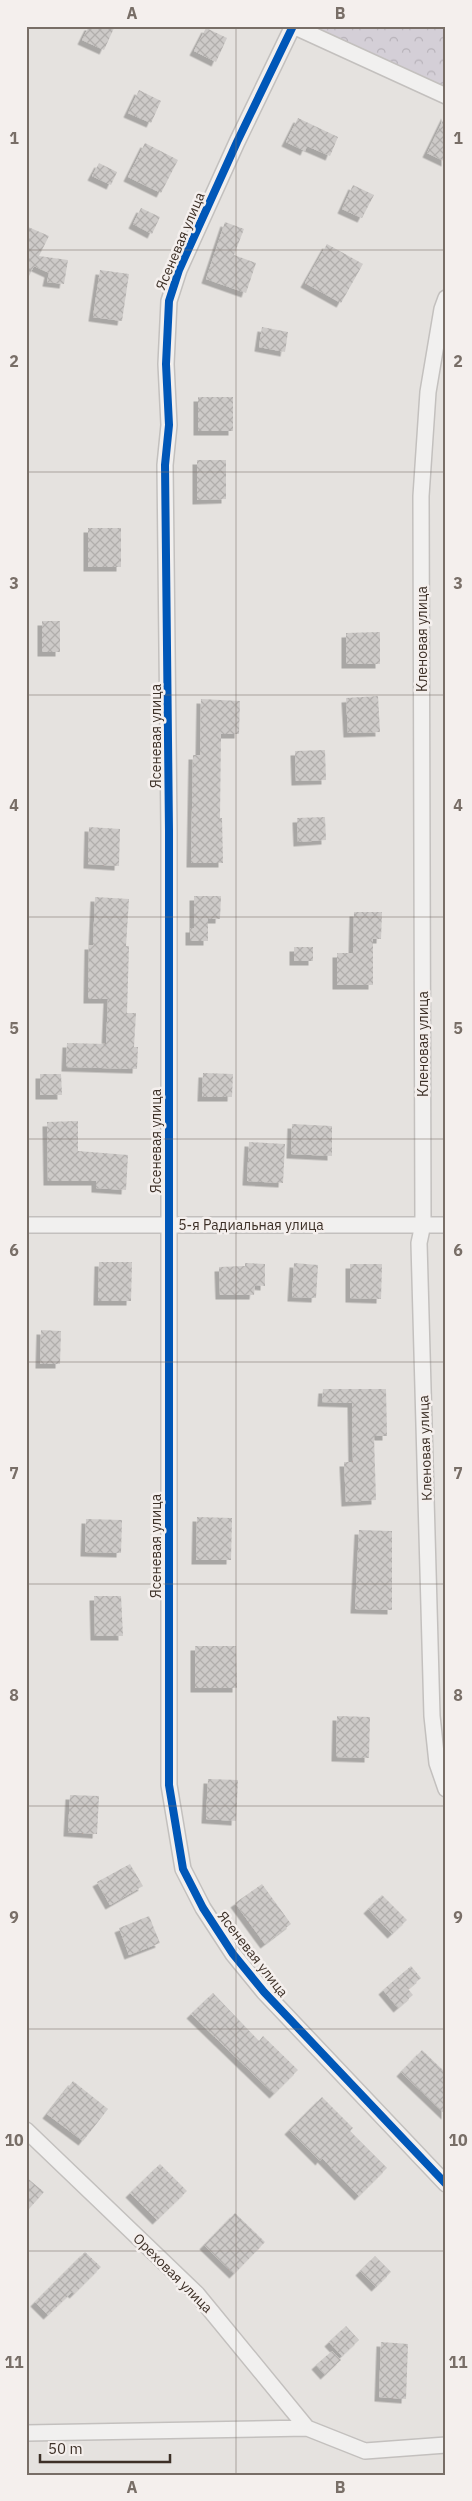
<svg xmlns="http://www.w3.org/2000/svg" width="472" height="2501" viewBox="0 0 472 2501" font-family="'IBM Plex Sans',sans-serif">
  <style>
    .forest { fill: url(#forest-crowns) }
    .building { fill: url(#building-cross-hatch); filter: url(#shadow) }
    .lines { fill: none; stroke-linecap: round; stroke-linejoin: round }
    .street-casing { stroke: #c3c0be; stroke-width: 18 }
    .street { stroke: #f1f0ef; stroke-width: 15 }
    .cycleway-casing { stroke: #f4efed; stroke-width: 11 }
    .cycleway { stroke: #0057b8; stroke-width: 8 }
    .grid { fill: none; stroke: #786e67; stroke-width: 1; stroke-opacity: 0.55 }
    .labels { text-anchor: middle; stroke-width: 5; stroke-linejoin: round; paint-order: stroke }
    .street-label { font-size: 14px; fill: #3d3027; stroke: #f4efed }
    .neatline { fill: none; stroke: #786e67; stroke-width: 2 }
    .grid-label { font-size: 16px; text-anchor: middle; font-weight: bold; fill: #786e67 }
  </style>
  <defs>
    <pattern id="forest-crowns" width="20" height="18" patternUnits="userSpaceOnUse" patternTransform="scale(1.25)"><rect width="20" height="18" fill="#d4cfd7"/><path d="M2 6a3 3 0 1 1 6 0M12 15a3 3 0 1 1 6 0" fill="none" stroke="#b7b2b9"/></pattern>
    <pattern id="building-cross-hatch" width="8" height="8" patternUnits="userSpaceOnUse" patternTransform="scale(1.25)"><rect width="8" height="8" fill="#cdcac8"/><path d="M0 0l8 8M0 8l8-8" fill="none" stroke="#b1aeac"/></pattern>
    <filter id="shadow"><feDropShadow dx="-4.5" dy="4.5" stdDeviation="0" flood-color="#0004"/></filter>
  </defs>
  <rect width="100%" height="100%" fill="#e5e2df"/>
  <path class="forest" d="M312 26H446V87Z"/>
  <path class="building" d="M89 26H115L104 50 82 40Z
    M206 28 227 38 216 62 194 51Z
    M139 90 161 101 151 123 128 113Z
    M446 114V162L427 153Z
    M298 118 338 137 330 156 307 146 305 151 286 142Z
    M145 143 178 160 161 193 128 177Z
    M99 163 117 172 111 185 92 176Z
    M353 185 374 195 362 218 342 209Z
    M141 208 160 217 152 234 133 224Z
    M225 222 244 229 234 255 256 263 246 293 206 279Z
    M26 226 49 236 39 256 68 260 64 284 47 282 49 273 34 266 26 282Z
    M327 244 363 264 341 303 305 283Z
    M100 270 129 274 122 321 93 317Z
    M262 327 288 332 285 352 259 347Z
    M198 397H233V431H198Z
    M197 460H226V499L197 500Z
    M88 528H121V567H88Z
    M42 621H60V652H42Z
    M380 632V664H346V633Z
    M378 696 380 732 348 733 346 698Z
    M201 699 240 701 239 734H221L220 818H222L223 863H191L193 755H200Z
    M325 750 326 780 296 781 295 751Z
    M325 817 326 840 298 842 297 818Z
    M89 827 120 829 119 866 88 864Z
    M194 896H221L220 919H208V941H190V928H194Z
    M95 897 129 899 126 946H129L127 1013H136L134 1047H138L137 1069 66 1067 67 1043 106 1044 108 999H88L89 945H93Z
    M354 912H382L381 939H373V985H337V953H353Z
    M294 947H313V961H294Z
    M203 1073 233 1074 232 1097H202Z
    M40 1074H61L62 1095H40Z
    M78 1121V1151L128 1155 126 1190 96 1188V1181H48L47 1122Z
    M292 1124 332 1126V1156L291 1154Z
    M249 1142 285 1144 283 1183 247 1181Z
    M99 1262H132L131 1301H98Z
    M245 1263 265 1264V1286L255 1285 254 1295H220L219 1267 245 1266Z
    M294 1263 318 1265 316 1298 292 1297Z
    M350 1264H382L381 1299 350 1298Z
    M41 1330 61 1331 60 1364H40Z
    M323 1389H386L387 1436H374L376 1500 346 1502 344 1462H353L352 1403 322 1402Z
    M197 1517 232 1518 231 1560H196Z
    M86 1519 122 1520 121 1553 85 1552Z
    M359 1530 392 1531V1610L355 1609Z
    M94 1596H121L123 1636H95Z
    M195 1646H236L237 1688H195Z
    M337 1716 370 1717 369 1758 336 1757Z
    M208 1779 238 1780 236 1821 206 1819Z
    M70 1795 99 1796 97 1834 68 1832Z
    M130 1864 143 1886 110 1905 97 1882Z
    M262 1884 291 1924 265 1944 235 1903Z
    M382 1895 407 1920 392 1934 368 1909Z
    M149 1916 160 1943 129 1955 119 1928Z
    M411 1966 421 1978 408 1989 413 1995 398 2008 383 1990Z
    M213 1993 259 2041 263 2036 298 2070 274 2094 191 2014Z
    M422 2050 446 2073V2115L401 2072Z
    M73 2081 108 2109 83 2141 47 2114Z
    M322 2097 353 2128 350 2131 387 2168 359 2196 322 2158 320 2161 289 2130Z
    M160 2164 187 2191 157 2220 130 2193Z
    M26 2177 44 2192 26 2212Z
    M235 2213 265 2242 234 2274 204 2245Z
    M85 2252 101 2267 74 2294 72 2292 48 2315 35 2302Z
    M375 2256 391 2272 376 2287 360 2271Z
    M346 2326 359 2340 342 2356 329 2342Z
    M381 2342 408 2344 406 2399 379 2397Z
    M332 2351 341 2360 325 2375 316 2365Z"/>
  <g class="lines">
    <g class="street-casing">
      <path id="street" d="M293 26 237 142 179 270 169 301 166 364 169 425 165 465 169 830V1785L183 1869 203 1908 233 1954 264 1992 446 2184
        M293 26 446 96
        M446 298 442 309 428 392 421 496 423 1224 419 1243 432 1716 437 1763 446 1789
        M26 1225H446
        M26 2130 197 2294 307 2428
        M26 2433 307 2428 365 2451 446 2445"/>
    </g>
    <use href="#street" class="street"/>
    <g class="cycleway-casing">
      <path id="cycleway" d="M293 26 237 142 179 270 169 301 166 364 169 425 165 465 169 830V1785L183 1869 203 1908 233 1954 264 1992 446 2184"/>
    </g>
    <use href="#cycleway" class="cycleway"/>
  </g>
  <path class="grid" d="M236 26V2475M26 250H446M26 472H446M26 695H446M26 917H446M26 1139H446M26 1362H446M26 1584H446M26 1806H446M26 2029H446M26 2251H446"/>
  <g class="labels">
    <g class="street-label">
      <text transform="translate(180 241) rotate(-67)" y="5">Ясеневая улица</text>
      <text transform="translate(422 639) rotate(-90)" y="5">Кленовая улица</text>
      <text transform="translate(156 736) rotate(-90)" y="5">Ясеневая улица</text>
      <text transform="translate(423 1044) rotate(-90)" y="5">Кленовая улица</text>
      <text transform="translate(156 1141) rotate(-90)" y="5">Ясеневая улица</text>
      <text x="251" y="1230">5-я Радиальная улица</text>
      <text transform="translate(425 1448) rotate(-92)" y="5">Кленовая улица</text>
      <text transform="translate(156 1546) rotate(-90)" y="5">Ясеневая улица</text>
      <text transform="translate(253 1954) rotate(52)" y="5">Ясеневая улица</text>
      <text transform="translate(173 2273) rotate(45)" y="5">Ореховая улица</text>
    </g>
  </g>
  <rect width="472" height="2501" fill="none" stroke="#f4efed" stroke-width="55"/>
  <path d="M40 2454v8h130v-8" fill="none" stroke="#3d3027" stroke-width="2.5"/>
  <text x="48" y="2454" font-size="15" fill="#3d3027" stroke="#f4efed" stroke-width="4" paint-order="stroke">50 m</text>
  <rect x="28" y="28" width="416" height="2446" class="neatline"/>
  <g class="grid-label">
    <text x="132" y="19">A</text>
    <text x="340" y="19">B</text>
    <text x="14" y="144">1</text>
    <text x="458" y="144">1</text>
    <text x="14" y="367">2</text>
    <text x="458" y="367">2</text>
    <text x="14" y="589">3</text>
    <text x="458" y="589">3</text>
    <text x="14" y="811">4</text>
    <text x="458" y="811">4</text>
    <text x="14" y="1034">5</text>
    <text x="458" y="1034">5</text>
    <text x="14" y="1256">6</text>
    <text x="458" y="1256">6</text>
    <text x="14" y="1479">7</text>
    <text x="458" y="1479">7</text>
    <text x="14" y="1701">8</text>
    <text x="458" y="1701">8</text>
    <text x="14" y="1923">9</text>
    <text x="458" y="1923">9</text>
    <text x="14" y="2146">10</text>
    <text x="458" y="2146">10</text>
    <text x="14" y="2368">11</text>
    <text x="458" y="2368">11</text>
    <text x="132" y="2493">A</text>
    <text x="340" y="2493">B</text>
  </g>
</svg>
